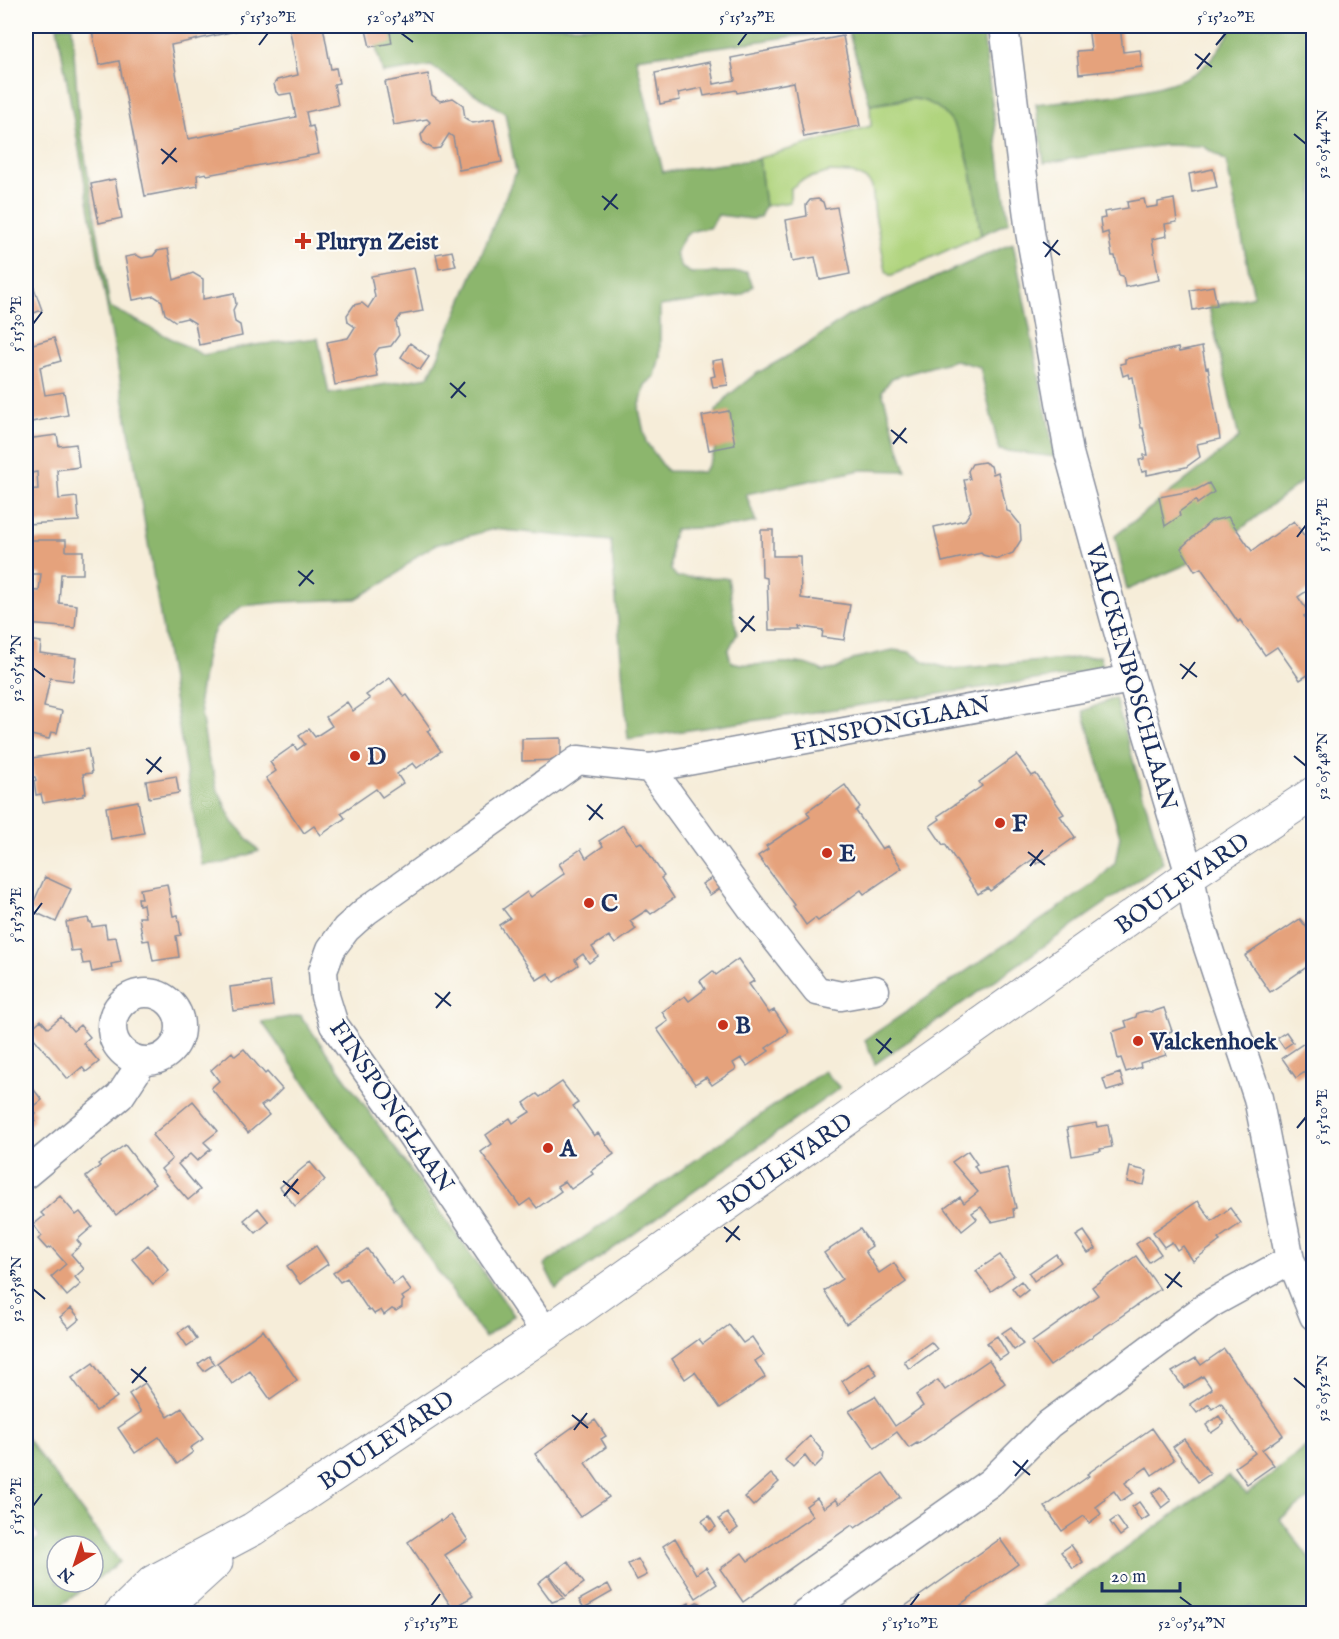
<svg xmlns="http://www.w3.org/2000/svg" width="1339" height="1639" viewBox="0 0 1339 1639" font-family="'IM FELL English',serif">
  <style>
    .green { fill: #b0d47e; stroke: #66826e; stroke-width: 1.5 }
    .forest { fill: #8cb66d; stroke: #547266; stroke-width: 1.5 }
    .building { fill: #e5a27c }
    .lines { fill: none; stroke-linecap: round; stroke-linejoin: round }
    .street-casing { stroke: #888e9c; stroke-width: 31 }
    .secondary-casing { stroke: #888e9c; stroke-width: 35 }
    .street { stroke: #fff; stroke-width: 28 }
    .secondary { stroke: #fff; stroke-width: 33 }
    .ticks { fill: none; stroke: #1b2f5e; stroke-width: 2 }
    .poi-dot { fill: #c8321e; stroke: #fdfcf7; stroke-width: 2 }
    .labels { text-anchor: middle; stroke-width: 4.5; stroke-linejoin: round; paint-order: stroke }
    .poi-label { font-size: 24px; font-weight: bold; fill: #1b2f5e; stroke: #fdfcf7; text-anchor: start }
    .street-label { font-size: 24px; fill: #1b2f5e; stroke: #fdfcf7 }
    .neatline { fill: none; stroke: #1b2f5e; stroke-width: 2 }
    .ticks-label { font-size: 15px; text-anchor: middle; fill: #1b2f5e }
  </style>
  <rect width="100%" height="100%" fill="#fdfcf7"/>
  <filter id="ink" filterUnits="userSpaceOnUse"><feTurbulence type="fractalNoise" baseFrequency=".0167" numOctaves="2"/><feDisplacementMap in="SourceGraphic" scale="12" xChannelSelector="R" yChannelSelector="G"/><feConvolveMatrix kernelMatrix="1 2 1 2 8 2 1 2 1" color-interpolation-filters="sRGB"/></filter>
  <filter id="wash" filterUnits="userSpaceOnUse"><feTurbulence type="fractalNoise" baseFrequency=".008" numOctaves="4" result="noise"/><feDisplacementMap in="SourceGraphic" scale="24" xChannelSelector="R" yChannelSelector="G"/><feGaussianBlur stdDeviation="1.35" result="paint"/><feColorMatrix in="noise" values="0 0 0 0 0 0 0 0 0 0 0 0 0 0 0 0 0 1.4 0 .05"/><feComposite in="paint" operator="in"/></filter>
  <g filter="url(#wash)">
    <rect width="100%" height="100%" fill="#f6edd9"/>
    <path class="green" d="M913 99C923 100 936 104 943 111 972 138 974 197 981 235L890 276 886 271 875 215 872 186 867 180 853 173 830 172 802 180 790 189V202L765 206 759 158 871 126 870 105Z"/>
    <path class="forest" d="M57 26H72L79 120 110 307 203 355 255 345 318 338 329 394 428 377 437 359 516 172 505 113 431 66 383 73 370 26H982L1002 180 1009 222 981 235C974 193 971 112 921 100 905 96 886 103 870 105L848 29 636 58 663 172 759 159 765 206 760 217 752 219 718 215 710 228C688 230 684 233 676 254L682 268 691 273 747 272 753 286 742 295 660 306V356L655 376 645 385 639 409 646 442 667 471 703 472C720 451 717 436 716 411L728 396 754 375 805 346 848 316 1013 243 1055 457 999 450 980 367 955 360 892 378 882 391 906 471 861 470 746 494 756 522 736 526 675 529 671 542V570L677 577 728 578 737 634 728 651 731 662C765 671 791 653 823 671L836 669 857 658 893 650 909 652 926 662 951 669 1100 656 1104 670 628 739 611 541 494 529 435 545 418 555 392 578 356 599 282 602 242 606 216 627 207 648 199 700 209 763 214 774 216 786 233 822 259 851 224 863 202 865 130 436Z
      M1233 26H1313V473L1206 556 1127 590 1115 536 1239 438 1209 307 1254 296 1226 161 1203 146 1164 145 1044 163 1036 104C1078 99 1172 94 1203 67 1216 55 1225 41 1233 26Z
      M1115 698 1163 863 875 1064 865 1040 1094 884 1115 863 1120 836 1083 711Z
      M300 1015 514 1315 485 1338 262 1022Z
      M824 1071 840 1088 556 1289 544 1265Z
      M26 1437 120 1562 93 1582V1546H57V1582H93L50 1613H26V1548L40 1537 26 1517Z
      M1313 1441V1496L1280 1519 1313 1563V1613H1256L1250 1606 1239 1614 1034 1613 1228 1476 1247 1494Z"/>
    <g id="blocks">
      <path class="building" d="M91 26H258L171 45 188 139 296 117 291 93 280 95 276 92 274 84 277 80 298 75 289 26H323L331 69 336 68 339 83 334 84 338 105 306 112 309 127 313 126 319 154 207 175 206 173 197 175 198 186 145 196 119 61 99 65Z
        M385 26H389L392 43 370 47 366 30Z
        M1088 26H1120L1123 52 1140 50 1142 67 1079 74 1077 51 1091 50Z
        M843 36 860 126 804 137 794 82 737 93 736 90 704 96 702 88 678 93 680 100 660 104 655 73 710 62 714 84 735 80 731 58Z
        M428 74 432 95 440 101 453 98 463 105 465 118 473 123 494 119 502 162 459 170 453 137 449 134 440 148 433 149 423 143 421 135 430 122 427 119 394 125 385 82Z
        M1213 169 1217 187 1192 192 1189 174Z
        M115 179 122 218 99 223 91 184Z
        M818 199 823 202 825 209 837 207 850 274 820 280 815 257 793 261 786 220 807 216 806 205 810 200Z
        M1144 199 1146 208 1158 206V202L1174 199 1177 222 1165 224 1167 236 1152 239 1159 280 1125 287 1123 276 1119 275 1115 256H1112L1108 232 1102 234 1100 219 1105 218 1104 212 1128 208 1127 202Z
        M168 249 174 280 193 273 203 279V299L234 293 236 304 233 310 235 322 240 325 242 336 199 345 195 323 187 318 175 321 165 314 162 301 154 296 133 300 125 257 136 255 142 258 153 256 157 251Z
        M452 251 456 266 439 269 436 254Z
        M414 268 423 311 401 315 396 322 399 335 391 346 379 348 374 355 378 377 335 385 327 342 348 338 355 327 348 322 347 315 354 305 362 303 368 308 375 297 371 276Z
        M1213 286 1217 305 1193 310 1190 290Z
        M34 288 42 310 26 316V291Z
        M54 338 61 361 40 367 45 395 64 392 68 415 26 423V346Z
        M410 343 429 357 420 370 401 357Z
        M1202 347 1206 368 1208 367 1220 439 1197 444 1200 457 1186 467 1147 475V471L1142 472 1139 460 1144 459V455H1148L1143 428H1141L1133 377 1129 378 1128 374 1123 376 1120 364 1125 363V359L1178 348 1179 352Z
        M723 359 728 385 713 387 711 377 715 376 712 361Z
        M729 411 735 445 709 450 702 416Z
        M57 435 59 446 76 444 79 467 57 470 59 499 77 497 79 521 26 524V490L38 489 37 472 26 474V439Z
        M984 462 991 466 993 474 998 472 1007 511 1010 512 1020 524 1021 540 1013 553 998 559 983 555 981 553 942 562 934 527 965 520 971 511 964 480 970 479 968 471 972 464Z
        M1209 483 1214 492 1197 504 1196 500 1179 512 1180 516 1165 526 1159 497 1196 490Z
        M1228 517 1252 551 1294 521 1314 550V586L1298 597 1309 613 1304 616 1314 630V671L1300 680 1277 647 1265 655 1240 620 1238 622 1201 568 1195 571 1181 548 1211 521Z
        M761 530H773V556H800L801 598 850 605 844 640 822 637 823 630 800 627 801 630H769L767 578 762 577Z
        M26 540H66V551H83V574H61L59 603 77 605 75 628 26 624V590L39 591 41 574H27Z
        M26 640 41 642 40 653 76 658 73 681 50 678 44 707 62 711 57 733 51 732 49 739 26 734 27 727 26 726V692L30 675 26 674Z
        M390 678 404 697 407 695 431 729 427 731 441 751 417 768 413 763 397 774 403 783 382 797 376 789 341 813 345 818 321 835 314 826 304 833 266 778 276 771 270 762 294 745 297 750 305 744 299 736 309 729 315 737 332 726 326 717 347 702 353 711 370 699 366 695Z
        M561 738V760L522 761V739Z
        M88 749 92 773 83 774 86 793 83 794V796L43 803 41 794 36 795 34 781 36 780 35 777H33L31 763H33L32 758Z
        M1017 755 1032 776 1036 774 1064 814 1060 816 1075 837 1037 864 1033 859 990 891 988 888 978 894 945 844 943 845 930 826 940 819 938 816 982 786 979 782Z
        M176 776 179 793 149 798 146 781Z
        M845 785 860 807 856 811 882 849 887 846 902 868 864 894 861 890 818 921 815 918 806 925 793 906 794 905 758 856 768 849 766 846 810 817 807 812Z
        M138 801 144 833 111 839 106 807Z
        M623 825 637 844 641 842 664 876 661 878 674 898 651 914 647 910 630 921 636 929 615 944 609 936 592 947 598 956 589 963 583 954 575 960 578 965 554 982 548 973 537 980 499 925 510 918 503 909 527 892 531 897 565 873 559 864 581 849 586 858 603 846 599 841Z
        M715 876 722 887 710 895 702 884Z
        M45 877 71 889 56 922 30 910Z
        M167 884 173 916 178 915 181 935 176 936 179 957 153 961 149 940 143 941 139 917H145L143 904 139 905 138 898H142L140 889Z
        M88 918 89 922H91L92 927 105 925 107 938 116 937 121 962 111 964 112 968 92 972 90 963 83 964 80 950 71 951 66 922Z
        M1300 919 1314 937V962L1270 992 1245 956Z
        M738 959 754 981 749 984 769 1013 774 1010 789 1032 766 1048 769 1051 747 1066 741 1058 733 1063 736 1069 712 1085 706 1077 695 1084 657 1029 668 1021 662 1012 685 996 689 1001 705 989 700 981 713 971 716 975Z
        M270 982 273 1006 233 1011 230 987Z
        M1164 1008 1172 1031 1160 1035 1166 1055 1140 1063 1141 1067 1126 1072 1121 1058 1118 1059 1112 1032 1127 1027 1125 1021 1136 1017 1137 1013 1145 1011 1152 1012Z
        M61 1017 73 1031 80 1025 90 1037 83 1043 99 1062 86 1072 82 1067 68 1079 28 1031 41 1020 48 1028Z
        M1286 1032 1293 1042 1284 1048 1277 1038Z
        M1314 1032V1066L1296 1078 1282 1058 1310 1039 1308 1036Z
        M244 1049 265 1074 267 1072 282 1089 268 1103 267 1102 261 1106 269 1115 248 1133 211 1088 219 1081 211 1070 232 1052 235 1056Z
        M1120 1073 1124 1086 1107 1091 1103 1079Z
        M26 1080 42 1100 32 1108 36 1114 33 1117 35 1120 26 1128Z
        M562 1082 578 1103 573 1106 594 1136 598 1133 614 1154 591 1171 593 1174 571 1189 565 1181 557 1186 561 1191 537 1208 530 1199 520 1206 481 1152 492 1144 486 1135 510 1118 513 1123 522 1117 530 1112 524 1103 537 1094 540 1097Z
        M193 1101 218 1131 204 1142 211 1149 197 1161 190 1154 178 1164 200 1190 188 1200 161 1169 172 1159 152 1135Z
        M1096 1123 1097 1127 1108 1125 1112 1147 1100 1149 1101 1151 1072 1156 1067 1128Z
        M125 1145 155 1184 116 1215 86 1177 100 1166 98 1164 101 1162Z
        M968 1151 977 1164 974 1166 979 1174 1007 1168 1016 1208 1013 1209 1014 1217 992 1222 981 1207 972 1213 977 1219 962 1231 945 1208 960 1197 964 1203 978 1192 952 1162Z
        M310 1162 325 1180 295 1206 280 1187Z
        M1130 1167 1147 1171 1144 1185 1127 1182Z
        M60 1196 76 1215 80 1212 92 1227 77 1240 81 1245 71 1254 84 1269 75 1277 81 1284 67 1296 51 1277 66 1264 51 1247 47 1249 38 1239 42 1236 33 1225 44 1216 41 1213Z
        M1198 1201 1212 1221 1230 1208 1241 1223 1218 1239 1220 1241 1193 1261 1183 1246 1177 1250 1172 1242 1164 1247 1153 1232Z
        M258 1208 269 1222 256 1233 244 1220Z
        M860 1229 872 1246 865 1251 879 1273 894 1263 906 1282 846 1324 824 1291 842 1279 824 1253Z
        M1084 1231 1096 1249 1088 1253 1076 1236Z
        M1148 1236 1161 1254 1149 1262 1136 1244Z
        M148 1245 169 1270 153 1284 132 1259Z
        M316 1246 328 1264 300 1284 287 1266Z
        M367 1249 393 1284 402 1278 411 1291 402 1297 404 1300 402 1302V1307L396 1311 392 1309 384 1315 381 1310 374 1314 371 1310 369 1311 347 1278 340 1282 333 1273Z
        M1056 1254 1061 1262 1034 1281 1029 1273Z
        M1000 1255 1014 1275 991 1291 976 1271Z
        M1136 1256 1160 1289 1050 1366 1032 1342 1098 1295 1092 1287Z
        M1021 1281 1028 1290 1019 1297 1012 1288Z
        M71 1308 80 1319 69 1328 60 1317Z
        M729 1325 743 1343 752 1337 764 1355 755 1361 765 1377 720 1408 695 1372 685 1379 672 1359 699 1339 703 1344Z
        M188 1326 197 1339 187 1346 178 1333Z
        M1011 1327 1023 1344 1014 1350 1002 1333Z
        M263 1330 297 1380 270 1399 250 1371 232 1384 217 1363Z
        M997 1336 1008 1354 999 1360 987 1343Z
        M931 1342 937 1349 909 1369 904 1361Z
        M1224 1349 1283 1435 1262 1450 1274 1465 1247 1484 1235 1467 1255 1453 1221 1403 1212 1409 1209 1404 1197 1413 1190 1404 1212 1389 1203 1376 1184 1388 1172 1372 1196 1358 1201 1365Z
        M209 1356 215 1364 204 1371 198 1364Z
        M989 1360 1005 1383 918 1444 917 1443 909 1448 897 1432 875 1448 849 1411 875 1396 895 1426 923 1406 916 1395 938 1380 945 1390Z
        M869 1362 877 1374 850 1393 842 1381Z
        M93 1363 117 1397 96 1411 72 1378Z
        M145 1383 168 1417 182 1408 203 1439 190 1448 193 1452 177 1464 159 1437 135 1453 118 1428 141 1412 129 1394Z
        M1219 1416 1224 1424 1211 1433 1206 1425Z
        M584 1419 588 1425 595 1420 606 1436 601 1439 606 1447 585 1463 609 1497 580 1517 535 1454Z
        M1152 1428 1174 1460 1152 1475 1147 1467 1125 1483 1133 1493 1121 1501 1114 1491 1104 1498 1105 1500 1096 1507 1101 1514 1089 1523 1084 1516 1062 1531 1045 1507 1089 1476 1087 1474Z
        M810 1436 824 1453 823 1459 814 1468 805 1456 793 1468 785 1460Z
        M1184 1439 1210 1474 1198 1482 1173 1447Z
        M883 1473 900 1497 855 1528 852 1525 743 1602 720 1569 742 1553 748 1561 813 1516 806 1506 817 1498 824 1508 836 1499 839 1504Z
        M771 1474 779 1482 753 1506 745 1497Z
        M1161 1487 1171 1501 1162 1508 1152 1493Z
        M1139 1502 1149 1516 1141 1521 1132 1507Z
        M727 1513 738 1528 730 1534 719 1519Z
        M451 1515 468 1540 445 1555 473 1596 453 1609 408 1542 440 1520 441 1522Z
        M709 1516 716 1527 709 1532 702 1521Z
        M1117 1517 1127 1531 1120 1536 1110 1522Z
        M675 1538 696 1574 706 1567 717 1584 696 1598 663 1546Z
        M1000 1539 1018 1564 951 1611 953 1614H894Z
        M1071 1545 1083 1562 1073 1569 1061 1552Z
        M638 1559 647 1575 637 1580 628 1564Z
        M568 1561 584 1583 566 1596 550 1575Z
        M548 1575 564 1598 552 1602 538 1583Z
        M608 1584 612 1592 584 1608 579 1600Z
        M697 1602 700 1603 704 1614H669L689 1603 690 1606Z"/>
    </g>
  </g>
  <g filter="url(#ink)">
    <use href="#blocks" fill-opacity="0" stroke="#888e9c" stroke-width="1.5"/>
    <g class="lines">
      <g class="street-casing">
        <path id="street" d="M1004 26 1030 232 1069 453 1129 671 1190 875 1197 914 1258 1098 1290 1260 1298 1276 1314 1316
          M650 768 751 907 817 991 841 996 875 990
          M112 1027a34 34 0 1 1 68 0a34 34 0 1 1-68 0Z
          M26 1174 120 1096 143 1061
          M546 1333 391 1105 334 1025 325 996 323 971 331 949 346 929 366 911 578 760 650 768 1131 679
          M804 1614 991 1482 1049 1424 1210 1304 1290 1260"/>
      </g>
      <g class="secondary-casing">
        <path id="secondary" d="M120 1614 153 1582 253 1529 546 1333 1190 875 1314 793
          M151 1614 170 1604 216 1562"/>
      </g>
      <use href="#street" class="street"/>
      <use href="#secondary" class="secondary"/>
    </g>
  </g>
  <path class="ticks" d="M401 33 413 42M259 45 268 33M738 45 747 33M1216 45 1226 33M1195 54 1212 67M1197 69 1210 53M1294 134 1306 144M161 149 177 162M162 164 176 148M602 196 618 209M604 210 617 194M1043 242 1060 255M1045 257 1058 240M33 324 42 312M450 383 466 397M451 398 465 382M891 430 907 443M893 444 906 428M1297 537 1306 525M298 571 314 584M299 586 313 570M739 617 755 631M741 632 754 616M1180 664 1197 677M33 668 45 677M1182 679 1195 662M1294 756 1306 766M146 759 162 772M147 774 161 757M587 805 603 819M589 820 602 804M1028 852 1045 865M1030 866 1043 850M33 915 42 903M435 993 451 1006M436 1008 450 992M876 1039 892 1053M878 1054 891 1038M1297 1128 1306 1117M283 1181 299 1194M284 1196 298 1179M724 1227 740 1240M726 1242 739 1226M1165 1274 1182 1287M1167 1288 1180 1272M33 1289 45 1299M131 1369 147 1382M1294 1378 1306 1388M132 1383 146 1367M572 1415 588 1428M574 1430 587 1413M1013 1461 1030 1475M1015 1476 1028 1460M33 1506 42 1494M1180 1597 1192 1606M431 1606 440 1594M910 1606 919 1594"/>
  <g class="poi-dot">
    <path d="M300 232h6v6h6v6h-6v6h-6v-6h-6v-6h6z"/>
    <circle cx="355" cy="756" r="6"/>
    <circle cx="1000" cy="823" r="6"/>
    <circle cx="827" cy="853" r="6"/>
    <circle cx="589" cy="903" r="6"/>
    <circle cx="723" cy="1025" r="6"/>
    <circle cx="1138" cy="1041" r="6"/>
    <circle cx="548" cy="1148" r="6"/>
  </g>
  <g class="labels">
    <g class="poi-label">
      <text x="316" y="249">Pluryn Zeist</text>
      <text x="367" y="764">D</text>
      <text x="1012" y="831">F</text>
      <text x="839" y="861">E</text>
      <text x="601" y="911">C</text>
      <text x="735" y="1033">B</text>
      <text x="1150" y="1049">Valckenhoek</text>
      <text x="560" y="1156">A</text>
    </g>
    <g class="street-label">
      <text transform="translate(1132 677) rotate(74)" y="8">VALCKENBOSCHLAAN</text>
      <text transform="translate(891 723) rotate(-11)" y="8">FINSPONGLAAN</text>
      <text transform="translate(1182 883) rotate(-35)" y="8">BOULEVARD</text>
      <text transform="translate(392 1106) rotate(56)" y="8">FINSPONGLAAN</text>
      <text transform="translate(785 1163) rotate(-35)" y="8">BOULEVARD</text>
      <text transform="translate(386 1440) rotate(-34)" y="8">BOULEVARD</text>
    </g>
  </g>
  <rect width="1339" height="1639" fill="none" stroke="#fdfcf7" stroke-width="66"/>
  <g transform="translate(75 1564) rotate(219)"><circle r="28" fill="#fdfcf7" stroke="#a3aaba" stroke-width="1.5"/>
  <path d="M0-4.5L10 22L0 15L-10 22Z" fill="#c8321e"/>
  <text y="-9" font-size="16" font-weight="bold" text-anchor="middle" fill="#1b2f5e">N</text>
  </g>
  <path d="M1102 1582v9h78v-9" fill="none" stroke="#1b2f5e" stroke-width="3"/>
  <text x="1111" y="1582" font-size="18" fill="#1b2f5e" stroke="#fdfcf7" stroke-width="4.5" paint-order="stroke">20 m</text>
  <rect x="33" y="33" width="1273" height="1573" class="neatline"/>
  <g class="ticks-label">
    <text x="268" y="22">5°15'30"E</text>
    <text x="401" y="22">52°05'48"N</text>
    <text x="747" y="22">5°15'25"E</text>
    <text x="1226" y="22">5°15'20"E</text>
    <text transform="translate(1322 144) rotate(-90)" y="5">52°05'44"N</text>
    <text transform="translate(16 324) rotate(-90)" y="5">5°15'30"E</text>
    <text transform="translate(1322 525) rotate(-90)" y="5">5°15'15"E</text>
    <text transform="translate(16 668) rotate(-90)" y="5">52°05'54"N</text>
    <text transform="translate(1322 766) rotate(-90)" y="5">52°05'48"N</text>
    <text transform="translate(16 915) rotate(-90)" y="5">5°15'25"E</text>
    <text transform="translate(1322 1117) rotate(-90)" y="5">5°15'10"E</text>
    <text transform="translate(16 1289) rotate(-90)" y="5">52°05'58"N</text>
    <text transform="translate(1322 1388) rotate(-90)" y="5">52°05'52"N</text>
    <text transform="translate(16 1506) rotate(-90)" y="5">5°15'20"E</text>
    <text x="431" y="1628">5°15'15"E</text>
    <text x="910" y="1628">5°15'10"E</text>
    <text x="1192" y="1628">52°05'54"N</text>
  </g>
</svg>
